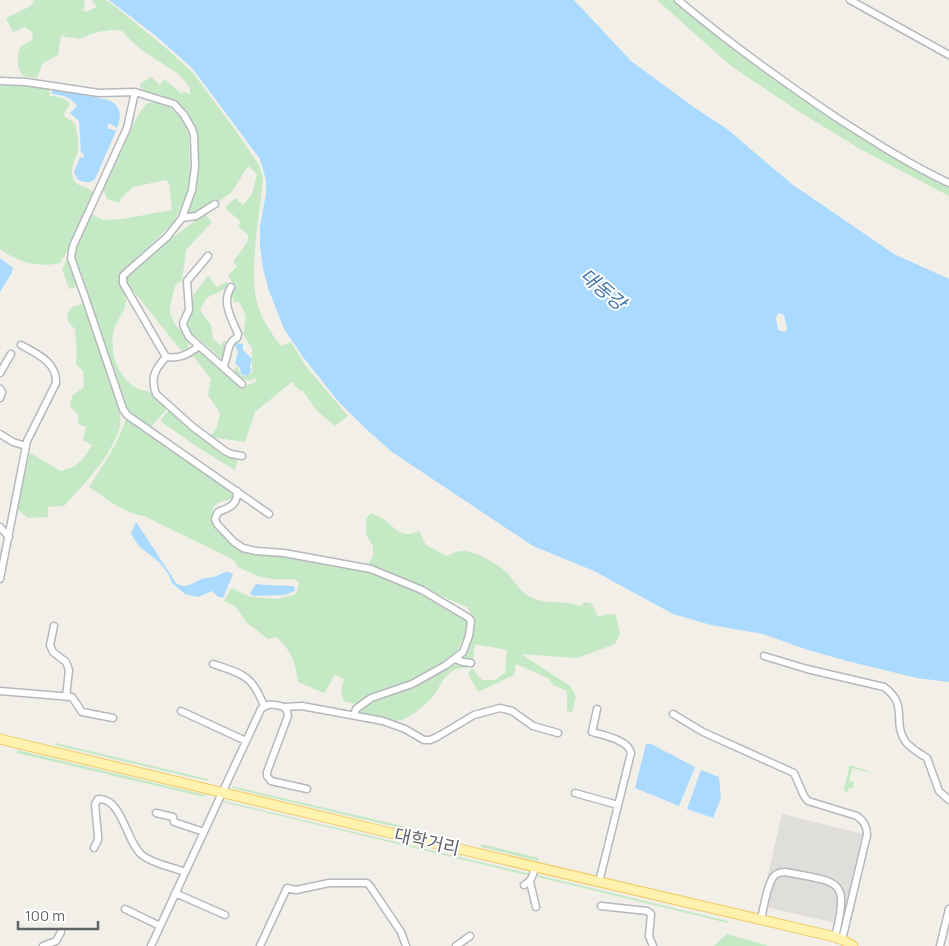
<svg xmlns="http://www.w3.org/2000/svg" width="949" height="946" viewBox="0 0 949 946" font-family="Manrope,'Noto Sans KR',sans-serif">
  <style>
    .industrial { fill: #e0deda }
    .green { fill: #c5e8c5 }
    .water { fill: #aadaff; fill-rule: evenodd }
    .lines { fill: none; stroke-linecap: round; stroke-linejoin: round }
    .minor-casing { stroke: #b5b8bc; stroke-width: 9 }
    .major-casing { stroke: #f2c960; stroke-width: 11 }
    .minor { stroke: #fff; stroke-width: 6 }
    .major { stroke: #fff2af; stroke-width: 9 }
    .labels { text-anchor: middle; stroke-width: 4; stroke-linejoin: round; paint-order: stroke }
    .street-label { font-size: 18px; fill: #5f6368; stroke: #fff }
    .water-label { font-size: 19px; font-style: italic; fill: #4174aa; stroke: #fff }
  </style>
  <rect width="100%" height="100%" fill="#f1efe8"/>
  <path class="industrial" d="M782 814 863 834 844 921 831 922 769 908 762 900Z"/>
  <path class="green" d="M34 0H84L85 3 83 10 86 12 97 7 92 0H106L116 7 167 49 193 73 236 131 259 165 263 179C260 214 247 277 259 309 264 323 272 334 281 346L291 342 305 365 348 416 335 426 317 411 302 390 300 391 292 382 255 412 245 442 210 437 217 427 220 413 208 395 211 379 193 356 194 352 201 350 241 386H246L257 381 255 378 250 381 239 378 234 369 236 367 238 368C240 377 246 378 252 373V348L243 335C246 319 248 317 239 302H234L232 296 233 284 228 276 237 266 233 262 248 241V235L238 226 241 222 225 208 235 198 243 205 252 194 257 174 248 166 231 193 219 201 215 199C207 205 199 213 189 214L187 210 196 183 199 159 196 137 176 103 161 95 146 92 141 88 140 84 151 77 160 85 164 79 182 94 184 91 190 95V88C186 83 182 77 177 73 157 59 137 50 122 31L112 30 97 32 79 39 61 36 58 55 43 63 37 78 23 76C16 66 17 58 20 47L32 40 33 33 25 27 13 32 6 18 31 6Z
    M657 0H673L737 53 788 89 864 139 910 167 949 187V196L860 149 798 111 731 66Z
    M5 84 27 85 49 88 50 96 60 97 69 102V106L64 113 65 117 75 123C76 132 80 142 78 150 76 160 68 170 74 180 78 188 89 186 94 193L73 242 60 263C38 268 18 262 0 249V87Z
    M154 102 170 108 183 119 189 137 190 177 185 199 174 222 122 273C118 286 125 288 126 299 127 311 114 322 113 334 110 354 118 377 136 388 140 390 146 390 151 393 157 397 162 404 167 409L150 428 124 409 73 253 92 214 103 220 123 219 172 210 169 183 166 180 133 187 121 198 120 203 107 199 103 188 139 113 147 103Z
    M205 214 212 222 186 250 182 280 175 286 170 307V313L174 323 186 337 189 344 187 351 184 352 179 348 126 282V277L162 245Z
    M67 259 69 260 80 286 69 289 62 269Z
    M208 275 217 287 226 282 229 285C216 298 209 289 200 310L211 325 213 339 221 346 224 340 227 343 225 358 222 359 188 330 187 324 193 296Z
    M84 303 119 408C120 414 121 422 120 427 110 458 85 483 64 506L48 507V517L28 518 16 508 30 453 61 471C79 466 82 461 92 445L83 440 86 427 78 424V415L70 406 72 396 84 387 83 371 76 364 77 352 75 329 68 322 67 314 72 307Z
    M169 410C191 428 212 448 238 459L235 470 199 448 163 423 161 419Z
    M126 418 231 491 234 499C193 503 221 528 235 546L371 571 423 593 468 621 467 632 457 651 442 664 411 681 384 689 355 704 344 701 341 691 344 679 335 675 324 693 298 682C295 660 292 653 277 637L268 639 247 623 235 606 224 601 231 588 251 597 276 599 296 594 299 583 294 579C268 580 261 578 238 567L234 560 144 516C119 511 109 500 89 487 103 465 119 443 126 418Z
    M371 513C376 516 382 517 386 521 398 531 402 538 419 531L426 545 447 556C451 554 457 551 462 551 474 550 502 566 509 575 515 582 521 593 530 597 546 605 565 600 580 606L586 602 592 604 598 617 608 614 616 615 620 634 615 644 577 658 521 654 570 686 576 697 572 712 567 711V691L553 685 548 678 516 664 514 675 478 692 468 674 472 668 482 680H495L505 673 507 650 475 644 473 661H467L459 657 471 636 474 618 467 607 368 565 373 555V546L366 535V519Z
    M453 664 468 666V668C447 666 444 681 434 695 426 705 410 719 396 721 388 722 371 715 362 713L359 708 372 699Z
    M56 743 208 779V781L55 745Z
    M17 750 205 795 204 797 17 753Z
    M850 765 871 772V773L852 768 849 781 854 782 853 788H849L848 792 845 791 844 788Z
    M232 786 411 828 409 830 232 788Z
    M224 801 531 874V876L223 802Z
    M481 844 539 858 538 861 481 847Z
    M538 875 728 921V923L538 877Z
    M727 934 769 946H714Z"/>
  <path class="water" d="M109 0H574L631 61 695 108 727 129 793 185 894 254 949 279V682L917 678 847 661 808 650 763 634 711 625 673 614 594 571 533 546 392 452 366 429 337 400 303 357 284 329 268 288 263 268 260 246V226L266 194V180L260 159 193 69 156 36ZM778 313 784 315 787 329 785 332 778 330 776 318Z
    M54 89 108 100C121 105 122 116 117 128L109 123 107 128 116 131 95 179 90 182H84L78 180 74 172 80 157 83 158 84 154 81 152 79 121 70 113 77 106C71 97 62 95 52 94L51 92Z
    M0 258 13 268 11 274 0 292Z
    M237 343 243 344V350L252 359 250 366 251 372 247 376 241 374 240 368 235 363 238 352 235 346Z
    M137 523 176 583C186 590 192 583 202 579 206 577 210 578 214 577 222 575 224 569 233 574L223 598 217 596 212 591 198 597 185 594 172 583 169 575 160 563 139 546 131 534 135 524Z
    M256 584 266 585 294 586 295 591 284 595 253 596 250 593Z
    M646 744H651L695 767 679 806 635 788Z
    M701 770 719 777 721 798 713 818 687 809Z"/>
  <g class="lines">
    <g class="minor-casing">
      <path id="minor" d="M678 0C729 43 782 81 837 118 873 141 910 165 949 183
        M850 0 949 55
        M0 81 26 82 99 93 135 92 174 104 184 115 192 129 194 136 195 167 192 190 182 218 167 237 127 272 123 276V283L166 357C155 369 150 378 156 394L193 427 225 451 231 454 242 456
        M135 92 127 128 73 246 71 258 85 297 123 409 127 415 269 514
        M182 218 196 216 215 204
        M208 256 187 281 189 310 183 323 184 327 189 337 242 384
        M166 357C180 359 189 354 199 346
        M223 367C229 357 226 342 237 338L238 334C232 319 221 303 231 287
        M0 373 11 354
        M0 389 2 392 0 398
        M0 434 13 442 26 446
        M237 491C238 505 229 508 218 512L215 519 217 524 234 542 243 548 256 551 284 553 371 569 422 590 469 618 471 621 469 636 463 652 446 665 412 684 371 698 356 709 354 715
        M0 527 9 537
        M0 579 27 441 56 383C57 362 37 354 21 345
        M54 626 50 645 53 652 66 662 69 670 66 697
        M764 656 807 669 884 687C909 705 892 721 905 741 911 749 919 753 927 758L939 791 949 800
        M455 659 463 662 471 663
        M213 664C243 674 252 675 264 706
        M0 691 72 697 82 712 113 718
        M284 707 302 706 383 721 405 729 424 740H430L437 737 474 715 500 708 512 711 533 726 558 733
        M597 709 592 732C603 735 629 740 631 753L599 882
        M181 711 246 741
        M673 714 703 732 794 773 804 796 808 801 857 816C864 821 867 826 867 835L842 940
        M575 793 618 805
        M156 813 173 817 174 822 204 832
        M94 848 98 840V836L95 804 98 799C122 797 126 842 142 855 153 864 172 867 185 872
        M530 882 536 907
        M524 885C532 881 533 875 535 867
        M175 893 225 915
        M601 906 647 911 651 914 649 936 653 946
        M125 909 160 926
        M761 920C763 910 767 884 774 876 777 873 782 872 786 872 839 883 850 877 835 937
        M43 946 56 941 61 932
        M151 946 261 709C268 702 275 705 284 707L287 711 288 716 267 772V776L271 781 307 789
        M260 946 287 888 296 890 329 883H367L370 886 401 932 406 946
        M456 946 470 936
        M940 946 949 909"/>
    </g>
    <g class="major-casing">
      <path id="major" d="M0 739 399 835 835 937 845 941 853 946"/>
    </g>
    <use href="#minor" class="minor"/>
    <use href="#major" class="major"/>
  </g>
  <g class="labels">
    <g class="street-label">
      <text transform="translate(427 842) rotate(13)" y="6">대학거리</text>
    </g>
    <g class="water-label">
      <text transform="translate(603 289) rotate(40)" y="7">대동강</text>
    </g>
  </g>
  <path d="M18 921v8h80v-8" fill="none" stroke="#5f6368" stroke-width="2.5"/>
  <text x="25" y="921" font-size="15" fill="#5f6368" stroke="#ffffff" stroke-width="4" paint-order="stroke">100 m</text>
</svg>
